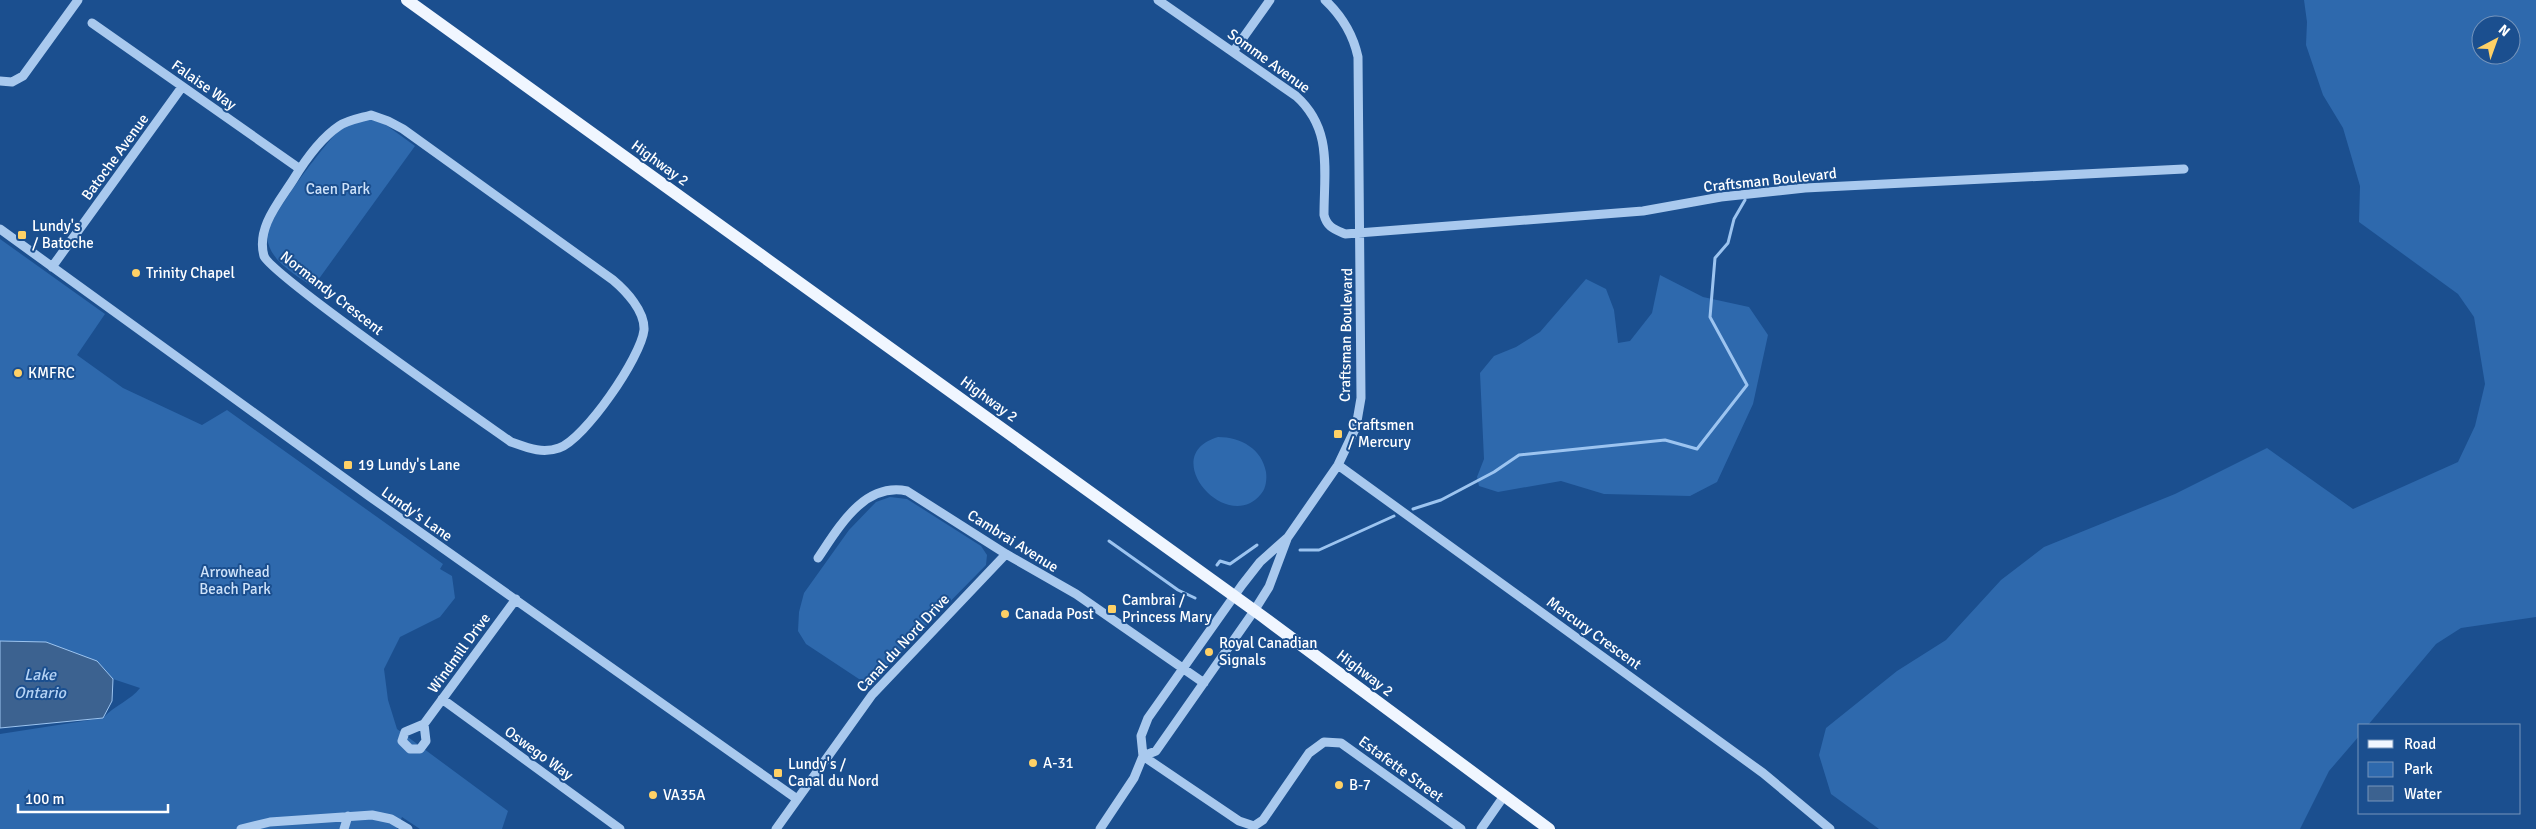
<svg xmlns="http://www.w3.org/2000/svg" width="2536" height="829" viewBox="0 0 2536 829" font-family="Signika,sans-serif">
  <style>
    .green { fill: #2e69ad; fill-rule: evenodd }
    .water { fill: #3c6290; stroke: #9cc4f0 }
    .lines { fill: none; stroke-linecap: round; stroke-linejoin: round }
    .stream { stroke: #9cc4f0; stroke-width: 3 }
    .minor { stroke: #a9c9ee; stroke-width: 9 }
    .major { stroke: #f0f6ff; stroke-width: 12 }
    .poi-dot { fill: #ffd166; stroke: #1b4f8f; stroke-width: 2 }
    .labels { text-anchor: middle; stroke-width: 4; stroke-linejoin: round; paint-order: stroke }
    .street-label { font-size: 15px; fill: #fff; stroke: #1b4f8f }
    .park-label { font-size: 15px; fill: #cfe3fa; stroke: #1b4f8f }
    .poi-label { font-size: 15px; fill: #fff; stroke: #1b4f8f; text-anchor: start }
    .water-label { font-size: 16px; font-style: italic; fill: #b5d3f5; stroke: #1b4f8f }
  </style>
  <rect width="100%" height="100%" fill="#1b4f8f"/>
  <path class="green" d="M2304 0H2536V617L2461 628 2436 644 2368 725H2360V735L2329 771 2300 829H1879L1831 794 1819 755 1826 728 1897 671 1946 640 2001 580 2044 547 2175 494 2267 448 2353 509 2458 462 2475 426 2485 384 2474 317 2458 294 2359 222 2360 186 2343 128 2323 95 2306 45 2307 22ZM2481 25H2511V55H2481Z
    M367 118 382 122 415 146 313 287C296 275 269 261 267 237 266 220 325 144 339 130 346 124 359 121 367 118Z
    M0 239 105 314 77 355 123 388 202 425 227 410 443 564 440 569 452 576 455 598 440 617 400 637 384 669 388 700 397 729 508 811 502 829H420L402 817 397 829H0V734L103 718C115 705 131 700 140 688L113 679 97 661 0 641Z
    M1660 275 1703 297 1749 307 1768 335 1753 404 1717 482 1690 496 1604 494 1561 481 1498 492 1479 486 1477 477 1484 459 1480 373 1494 356 1516 347 1540 332 1586 279 1606 289 1614 310 1618 343 1630 341 1652 313Z
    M1218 437C1241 437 1262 449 1266 472 1267 479 1266 489 1261 494 1227 536 1156 455 1218 437Z
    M890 497 907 499 981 546 987 555 986 565 871 682 865 683 806 644 798 631 799 612 804 593 849 530 876 502Z"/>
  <path class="water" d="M0 641 46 642 97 661 113 679 112 701 103 718 0 728Z"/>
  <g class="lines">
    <path class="stream" d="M1413 509 1441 500 1494 472 1519 455 1665 440 1697 449 1747 385 1710 317 1715 258 1728 243 1734 219 1745 200
      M1109 541 1178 590 1195 598
      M1300 550H1319L1394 516
      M1217 565 1220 561 1230 564 1257 545"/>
    <path class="minor" d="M1158 0 1296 96C1333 129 1324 170 1324 215 1327 227 1334 229 1345 234L1643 211 1721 197 1805 188 2184 169
      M92 23 300 169
      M1233 52 1270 0
      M0 81 12 82 23 76 78 0
      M371 115 388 121 403 129 613 280C626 291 645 311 644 330 641 357 585 439 559 448 542 454 528 448 511 442 480 420 270 274 264 256 256 228 279 202 293 180 304 162 321 138 339 126 348 120 361 118 371 115Z
      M0 229 369 496 797 799
      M52 267 182 87
      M1338 465 1763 773 1830 829
      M818 558C839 527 864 482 907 491L1006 554 1076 594 1204 683
      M442 699 620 829
      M424 724 426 741 420 749H410L402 741 405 732 424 724 516 599
      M1143 756 1239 821 1254 826 1263 820 1309 753 1324 742 1341 743 1461 829
      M1143 756 1156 751 1254 611 1269 587 1287 539
      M241 829 270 822 372 815 391 819 408 829
      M344 829 348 816
      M776 829 872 695 1006 554
      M1100 829 1134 778 1143 756 1141 736 1148 718 1242 585 1260 562 1288 537 1338 465 1356 427 1361 398 1358 57C1353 34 1342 16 1325 0
      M1481 829 1504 796"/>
    <path class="major" d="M407 0 1262 616 1549 829"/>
  </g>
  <g class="poi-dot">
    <rect x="17" y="230" width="10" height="10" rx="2.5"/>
    <circle cx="136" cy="273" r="5"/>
    <circle cx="18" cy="373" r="5"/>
    <rect x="1333" y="429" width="10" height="10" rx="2.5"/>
    <rect x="343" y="460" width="10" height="10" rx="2.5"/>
    <rect x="1107" y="604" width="10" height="10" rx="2.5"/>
    <circle cx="1005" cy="614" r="5"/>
    <circle cx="1209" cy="652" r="5"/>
    <circle cx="1033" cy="763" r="5"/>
    <rect x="773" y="768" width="10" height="10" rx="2.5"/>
    <circle cx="1339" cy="785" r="5"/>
    <circle cx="653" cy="795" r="5"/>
  </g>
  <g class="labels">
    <g class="street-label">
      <text transform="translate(1269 61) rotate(36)" y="5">Somme Avenue</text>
      <text transform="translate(204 85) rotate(35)" y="5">Falaise Way</text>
      <text transform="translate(115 157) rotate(-54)" y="5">Batoche Avenue</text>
      <text transform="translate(660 163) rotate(36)" y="5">Highway 2</text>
      <text transform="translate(1770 180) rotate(-6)" y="5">Craftsman Boulevard</text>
      <text transform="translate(332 293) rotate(38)" y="5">Normandy Crescent</text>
      <text transform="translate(1346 335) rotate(-89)" y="5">Craftsman Boulevard</text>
      <text transform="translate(989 399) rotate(36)" y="5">Highway 2</text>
      <text transform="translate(417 514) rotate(35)" y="5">Lundy's Lane</text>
      <text transform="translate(1013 541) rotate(32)" y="5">Cambrai Avenue</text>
      <text transform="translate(1594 633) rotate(36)" y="5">Mercury Crescent</text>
      <text transform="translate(903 643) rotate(-47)" y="5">Canal du Nord Drive</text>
      <text transform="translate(459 653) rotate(-54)" y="5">Windmill Drive</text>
      <text transform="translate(1365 673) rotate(37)" y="5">Highway 2</text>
      <text transform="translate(539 753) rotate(36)" y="5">Oswego Way</text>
      <text transform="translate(1401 769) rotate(36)" y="5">Estafette Street</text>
    </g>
    <g class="park-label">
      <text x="338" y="194">Caen Park</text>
      <text x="235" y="577">Arrowhead<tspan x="235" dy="17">Beach Park</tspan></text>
    </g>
    <g class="poi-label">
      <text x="32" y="231">Lundy's<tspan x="32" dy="17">/ Batoche</tspan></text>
      <text x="146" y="278">Trinity Chapel</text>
      <text x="28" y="378">KMFRC</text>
      <text x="1348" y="430">Craftsmen<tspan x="1348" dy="17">/ Mercury</tspan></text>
      <text x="358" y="470">19 Lundy's Lane</text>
      <text x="1122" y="605">Cambrai /<tspan x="1122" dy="17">Princess Mary</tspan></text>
      <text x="1015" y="619">Canada Post</text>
      <text x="1219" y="648">Royal Canadian<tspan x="1219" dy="17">Signals</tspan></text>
      <text x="1043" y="768">A-31</text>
      <text x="788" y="769">Lundy's /<tspan x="788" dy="17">Canal du Nord</tspan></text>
      <text x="1349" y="790">B-7</text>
      <text x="663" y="800">VA35A</text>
    </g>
    <g class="water-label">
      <text x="40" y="680">Lake<tspan x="40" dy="18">Ontario</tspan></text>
    </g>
  </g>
  <rect x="2358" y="724" width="162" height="90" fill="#1b4f8f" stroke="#7695bc"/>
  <rect x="2368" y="740" width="25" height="8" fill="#f0f6ff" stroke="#7695bc"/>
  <text x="2404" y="749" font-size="15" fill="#ffffff">Road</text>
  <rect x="2368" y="762" width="25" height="15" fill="#2e69ad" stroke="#7695bc"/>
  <text x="2404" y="774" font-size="15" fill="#ffffff">Park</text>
  <rect x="2368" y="786" width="25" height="15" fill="#3c6290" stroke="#7695bc"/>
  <text x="2404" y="799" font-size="15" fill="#ffffff">Water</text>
  <g transform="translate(2496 40) rotate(41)"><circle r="24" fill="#1b4f8f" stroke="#7695bc"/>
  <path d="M0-4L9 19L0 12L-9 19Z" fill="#ffd166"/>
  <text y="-8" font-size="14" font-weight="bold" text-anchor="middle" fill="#ffffff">N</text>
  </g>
  <path d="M18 804v8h150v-8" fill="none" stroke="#ffffff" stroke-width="2.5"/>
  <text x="25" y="804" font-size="15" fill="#ffffff" stroke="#1b4f8f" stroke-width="4" paint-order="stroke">100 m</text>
</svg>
